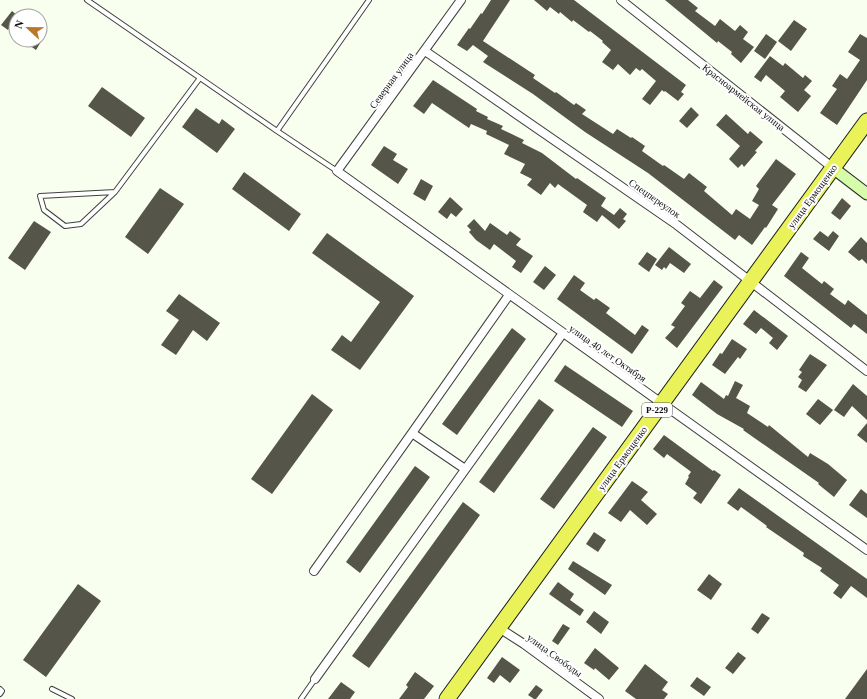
<svg xmlns="http://www.w3.org/2000/svg" width="867" height="699" viewBox="0 0 867 699" font-family="Georgia,serif">
  <style>
    .building { fill: #56554a }
    .lines { fill: none; stroke-linecap: round; stroke-linejoin: round }
    .lane-casing { stroke: #404040; stroke-width: 6 }
    .street-casing { stroke: #404040; stroke-width: 10 }
    .secondary-casing { stroke: #2f2f2f; stroke-width: 13 }
    .highway-casing { stroke: #1e1e1e; stroke-width: 17 }
    .lane { stroke: #fff; stroke-width: 4 }
    .street { stroke: #fff; stroke-width: 8 }
    .secondary { stroke: #d5fdaa; stroke-width: 11 }
    .highway { stroke: #eaf259; stroke-width: 15 }
    .labels { text-anchor: middle; stroke-width: 4; stroke-linejoin: round; paint-order: stroke }
    .shield { fill: #fff; stroke: #565656; stroke-width: 1 }
    .shield-label { font-size: 9px; font-weight: bold; fill: #0d0d0d }
    .street-label { font-size: 10px; fill: #0d0d0d; stroke: #fff }
  </style>
  <rect width="100%" height="100%" fill="#f8ffee"/>
  <path class="building" d="M491 0H510L483 41 535 75 533 78 555 93 556 92 574 105 576 103 586 110 582 114 613 134 617 129 631 138 632 137 645 146 642 151 663 166 664 165 684 179 689 173 707 187 704 191 732 215 736 209 750 219 759 205 752 201 759 189 756 186 776 159 796 174 772 205 778 209 766 228 765 227 752 245 739 235 735 240 648 173 585 132 533 94 483 62 488 56 473 45 467 51 457 45 469 28 470 29 481 13 482 14Z
    M534 0H574L686 85 681 92 684 94 678 101 665 91 664 92 662 90 650 105 642 99 656 81 642 69 640 71 636 68 630 75 618 64 613 70 602 62 611 50 602 42 603 41 590 31 589 32 573 20 572 22 560 12 559 14 550 7 547 11Z
    M665 0H688L698 8 695 11 715 26 720 19 735 31 740 25 748 32 743 39 754 47 741 63 731 54 732 52 718 41 717 43Z
    M12 11 18 16H16V19L8 30 1 25Z
    M794 20 807 29 791 51 778 41Z
    M766 34 777 42 765 59 754 51Z
    M860 34 867 38V80L837 125 820 113 837 89 832 86 840 74 847 79 860 60 848 52Z
    M22 40H42L36 50Z
    M770 56 783 66 785 63 803 78 805 75 812 81 804 90 811 96 798 112 780 97 785 91 766 75 761 82 754 77Z
    M433 80 477 109 476 111 488 117 487 119 503 126 501 129 524 140 522 143 542 153 576 179 577 178 606 198 601 206 614 215 620 208 627 214 623 219 626 221 619 229 602 215 597 222 583 212 587 205 558 184 555 188 550 183 541 195 527 185 532 179 520 173 525 164 504 154 509 145 486 134 487 131 471 124 469 128 432 103 424 114 413 106Z
    M102 87 145 118 131 137 88 106Z
    M691 107 699 115 687 128 679 121Z
    M196 108 219 124 222 119 235 129 217 153 182 127Z
    M726 114 748 134 750 131 763 142 755 151 757 152 744 167 742 164 738 168 729 159 740 146 716 125Z
    M384 146 397 154 393 160 408 169 398 184 371 165Z
    M244 172 301 214 289 231 232 189Z
    M421 179 433 186 425 201 413 194Z
    M160 188 184 204 148 254 125 237Z
    M450 197 463 209 456 217 451 213 447 219 438 212Z
    M842 198 851 206 840 220 831 213Z
    M474 219 485 231 490 223 507 235 510 231 521 239 516 245 533 256 521 273 512 267 516 261 494 244 490 250 476 240 469 232 471 230 467 226Z
    M34 221 51 232 25 270 8 258Z
    M820 231 828 237 833 231 839 236 829 251 813 239Z
    M327 233 414 296 360 370 331 350 342 335 351 342 380 302 312 253Z
    M861 237 867 243V264L862 259 859 261 848 252Z
    M669 247 691 264 684 273 670 263 666 269 664 267 662 270 655 265Z
    M647 252 657 259 649 272 638 264Z
    M801 252 809 258 802 268 822 284 824 281 834 289 830 294 845 305 848 300 867 315V334L854 324 851 328 784 276Z
    M545 266 556 275 544 290 533 282Z
    M574 275 585 283 580 290 594 300 596 298 610 308 606 313 635 335 642 325 649 330 632 354 557 299Z
    M714 280 723 287 677 348 665 338 675 327 671 325 685 306 681 303 690 291 700 298Z
    M179 294 220 323 207 341 193 330 176 355 161 345 179 320 166 311Z
    M754 310 788 336 777 350 769 343 773 338 761 328 756 334 743 324Z
    M512 328 526 339 457 435 442 424Z
    M732 339 747 349 740 359 738 357 725 374 712 365 720 353 722 354Z
    M810 354 827 365 806 392 798 387 802 380 798 377 802 372 799 370Z
    M565 365 633 411 622 427 554 381Z
    M735 381 743 385 736 398 750 406 747 413 768 427 769 425 808 457 810 453 828 464 847 480 834 497 818 484 819 483 743 430 744 429 717 414 692 395 701 382 724 399 726 395 728 396Z
    M853 384 867 396V420L852 406 844 417 834 410Z
    M312 394 333 410 272 494 251 479Z
    M539 399 554 410 494 493 479 482Z
    M818 399 833 410 820 425 806 414Z
    M867 423V443L857 435Z
    M593 427 607 437 554 509 540 499Z
    M664 435 713 471 714 470 721 475 701 504 693 498 697 493 685 484 689 477 688 476 691 472 690 471 667 454 664 458 653 449Z
    M415 466 430 477 360 573 346 562Z
    M632 481 648 492 641 500 657 514 647 525 630 510 621 522 608 513Z
    M739 488 867 579V598L851 586 841 599 833 593 839 585 820 571 822 568 803 556 804 553 766 527 767 526 741 507 738 511 727 503Z
    M861 489 867 494V518L849 505Z
    M463 502 480 515 369 668 352 656Z
    M594 532 606 540 598 552 586 544Z
    M573 561 612 585 605 595 568 569Z
    M709 574 722 584 711 600 697 590Z
    M558 582 574 594 570 600 584 610 580 616 549 594Z
    M78 584 101 601 46 677 23 660Z
    M594 611 609 622 601 634 586 622Z
    M762 613 770 618 758 634 751 629Z
    M563 624 570 628 558 645 552 641Z
    M595 648 619 668 609 680 595 668 594 670 584 663Z
    M738 652 746 658 733 674 725 668Z
    M502 657 520 670 510 683 500 675 494 683 487 678Z
    M645 664 668 682 662 690 668 694 664 699H636L625 691Z
    M867 669V699H845Z
    M415 672 434 686 424 699H399L408 687 406 685Z
    M697 677 711 687 704 696 690 686Z
    M341 682 355 692 350 699H328Z
    M536 685 543 690 536 699H534L528 695Z"/>
  <g class="lines">
    <g class="lane-casing">
      <path id="lane" d="M87 0 277 131
        M337 171 277 131 369 0
        M115 192 81 224 65 226 44 210 40 196 115 192 200 78
        M0 689 2 691 0 694
        M52 689 72 699
        M301 699 315 679"/>
    </g>
    <g class="street-casing">
      <path id="street" d="M461 0 337 171 867 550
        M621 0 833 168
        M425 51 677 225 867 371
        M412 433 465 469
        M314 571 412 433 509 295
        M499 628 524 644 599 699
        M315 679 563 333"/>
    </g>
    <g class="secondary-casing">
      <path id="secondary" d="M833 168 867 194"/>
    </g>
    <g class="highway-casing">
      <path id="highway" d="M447 699 867 121"/>
    </g>
    <use href="#lane" class="lane"/>
    <use href="#street" class="street"/>
    <use href="#secondary" class="secondary"/>
    <use href="#highway" class="highway"/>
  </g>
  <g class="labels">
    <rect class="shield" x="642" y="403" width="30" height="14" rx="3"/>
    <g class="shield-label">
      <text x="657" y="413">Р-229</text>
    </g>
    <g class="street-label">
      <text transform="translate(391 80) rotate(-54)" y="4">Северная улица</text>
      <text transform="translate(744 97) rotate(38)" y="4">Красноармейская улица</text>
      <text transform="translate(812 196) rotate(-54)" y="4">улица Ермощенко</text>
      <text transform="translate(655 198) rotate(35)" y="4">Спецпереулок</text>
      <text transform="translate(608 353) rotate(35)" y="4">улица 40 лет Октября</text>
      <text transform="translate(622 458) rotate(-54)" y="4">улица Ермощенко</text>
      <text transform="translate(555 655) rotate(36)" y="4">улица Свободы</text>
    </g>
  </g>
  <g transform="translate(28 28) rotate(292)"><circle r="19" fill="#ffffff" stroke="#9e9e9e"/>
  <path d="M0-3L7 15L0 10L-7 15Z" fill="#bb7728"/>
  <text y="-6" font-size="11" font-weight="bold" text-anchor="middle" fill="#0d0d0d">N</text>
  </g>
</svg>
